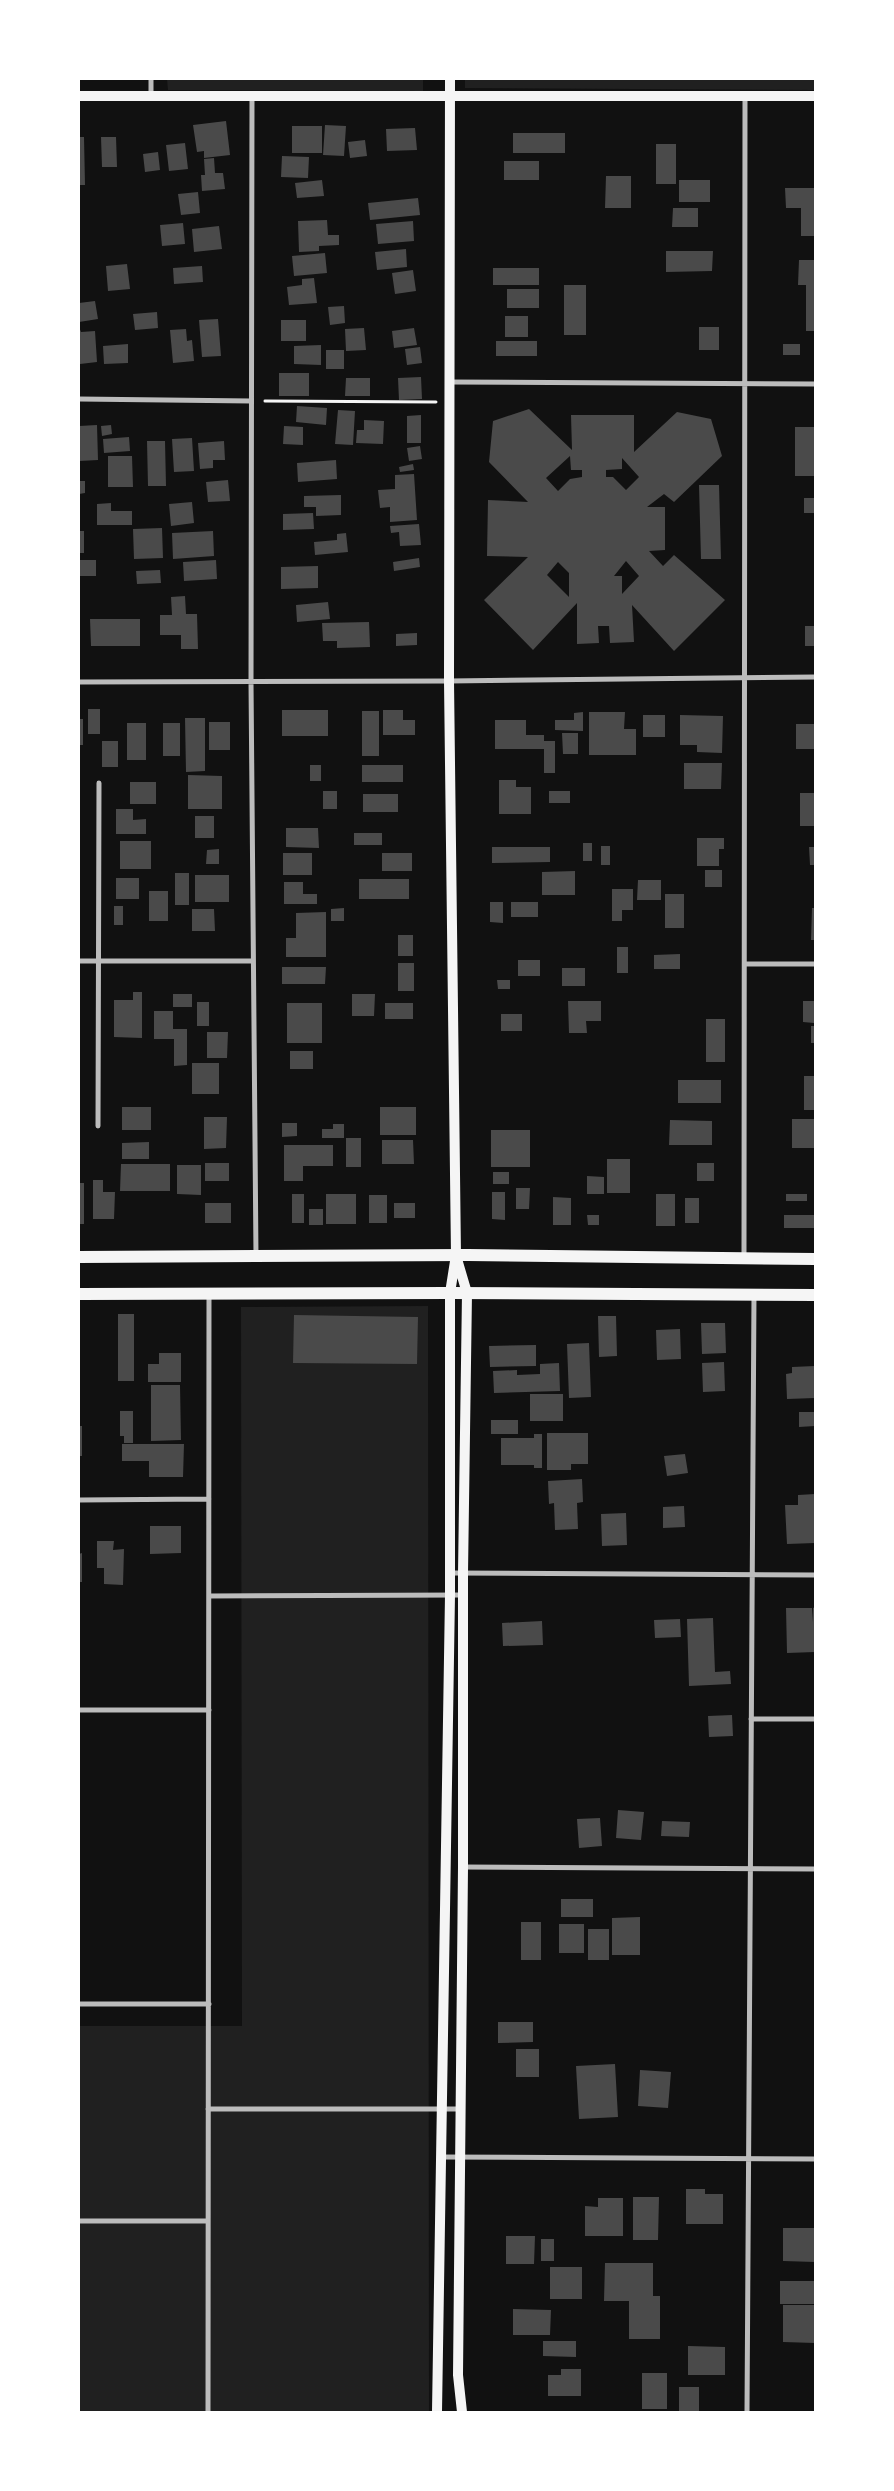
<svg xmlns="http://www.w3.org/2000/svg" width="894" height="2491" viewBox="0 0 894 2491" font-family="'Open Sans',sans-serif">
  <style>
    .green { fill: #202020 }
    .building { fill: #4a4a4a; fill-rule: evenodd }
    .lines { fill: none; stroke-linecap: round; stroke-linejoin: round }
    .path { stroke: #f5f5f5; stroke-width: 3 }
    .minor { stroke: #bcbcbc; stroke-width: 5 }
    .secondary { stroke: #f5f5f5; stroke-width: 10 }
    .primary { stroke: #f5f5f5; stroke-width: 12 }
  </style>
  <rect width="100%" height="100%" fill="#111"/>
  <path class="green" d="M167 79 423 80V91L168 90Z
    M465 79 815 80V90L465 88Z
    M428 1306 429 2411 79 2412V2026H242L241 1307Z"/>
  <path class="building" d="M226 121 230 155 204 158V151L197 152 193 125Z
    M325 125 346 126 344 156 323 155Z
    M292 126H322V153H292Z
    M415 128 417 150 387 151 386 129Z
    M513 133H565V153H513Z
    M79 137H84L85 185H79Z
    M101 137H116L117 167H102Z
    M365 140 367 156 350 158 348 142Z
    M185 143 188 169 169 171 166 145Z
    M656 144H676V184H656Z
    M158 152 160 170 145 172 143 154Z
    M282 156 309 157 308 178 281 177Z
    M214 158 215 173H223L225 189 202 191 201 175H205L204 159Z
    M504 161H539V180H504Z
    M606 176H631V208H605Z
    M322 180 324 196 297 198 295 183Z
    M679 180H710V202H679Z
    M785 188H815V236H801V208H786Z
    M198 192 200 213 181 215 178 194Z
    M418 198 420 215 370 220 368 203Z
    M673 208H698V227H672Z
    M327 220 328 235H339V245L319 246V251L299 252 298 221Z
    M413 221 414 241 378 244 376 224Z
    M183 223 185 244 162 246 160 225Z
    M219 226 222 249 194 252 192 229Z
    M406 249 407 267 377 270 375 252Z
    M666 251H713L712 271 666 272Z
    M325 253 327 273 294 276 292 256Z
    M799 260H815V331H806V285H798Z
    M127 264 130 289 108 291 106 266Z
    M202 266 203 282 174 284 173 268Z
    M493 268H539V285H493Z
    M413 270 416 291 395 294 392 273Z
    M314 278 317 303 289 305 287 287 302 285V279Z
    M564 285H586V335H564Z
    M507 289H539V308H507Z
    M95 301 98 319 79 322V303Z
    M344 306 345 323 330 325 328 307Z
    M157 312 158 328 135 330 133 314Z
    M505 316H528V337H505Z
    M218 319 221 356 202 357 199 320Z
    M281 320H306V341H281Z
    M79 327 81 332 95 331 97 362 80 364Z
    M699 327H719V350H699Z
    M364 328 366 350 346 351 345 329Z
    M414 328 417 345 394 348 392 331Z
    M186 329 187 341 192 340 194 361 173 363 170 330Z
    M496 341H537V356H496Z
    M128 344V363L104 364 103 346Z
    M783 344H800V355H783Z
    M321 345V365L294 364V346Z
    M420 347 422 363 407 365 405 349Z
    M326 350H344V369H326Z
    M279 373H309V396H279Z
    M421 377 422 399 399 400 398 378Z
    M346 378H370V396H345Z
    M297 406 327 408 326 425 296 422Z
    M529 409 572 450 571 415H634V452L677 412 711 419 722 456 674 502 664 494 647 507H665V550L649 551 663 566 674 555 725 600 674 651 632 605 634 642 610 643 609 626H598L599 643 577 644V603L533 650 484 600 528 557 487 556 488 500 528 502 489 462 493 421ZM570 456 571 470H582V477L570 479 558 491 546 478ZM622 458 639 477 626 490 613 477H606V470L622 469ZM626 561 639 576 622 594V576H614ZM558 562 569 573V597L547 575Z
    M338 410 355 411 353 445 335 444Z
    M421 415V443H407V416Z
    M364 420 384 421 383 444 356 443 357 430H364Z
    M97 425 98 460 79 461V426Z
    M111 425 112 434 102 436 101 426Z
    M284 426 303 427V445L283 444Z
    M795 427H815V476H795Z
    M129 437 130 451 104 453 103 439Z
    M192 438 194 471 174 472 172 439Z
    M147 441H165L166 486H148Z
    M224 441 225 460H213V468L200 469 198 443Z
    M420 446 422 459 409 461 407 448Z
    M108 456H132L133 487H108Z
    M336 460 337 479 298 482 297 463Z
    M413 464 414 470 400 472 399 467Z
    M414 474 417 520 390 522V507L380 508 378 490 395 489V475Z
    M228 480 230 501 208 502 206 482Z
    M79 481H85V493L79 494Z
    M699 485H719L721 559H701Z
    M341 495V515L316 516V507H304V496Z
    M804 498H815V513H804Z
    M192 502 194 523 171 526 169 504Z
    M111 503V511H132V525H97V504Z
    M313 513 314 529 283 530V514Z
    M419 524 421 545 400 546 399 532 391 533 390 526Z
    M162 528 163 558 134 559 133 529Z
    M79 531H84V553H79Z
    M213 531 214 556 173 559 172 533Z
    M346 533 348 552 315 555 314 542 337 540V534Z
    M419 558 420 567 394 571 393 562Z
    M79 560H96V576H79Z
    M216 560 217 579 184 581 183 562Z
    M318 566V588L281 589V567Z
    M160 570 161 583 137 584 136 571Z
    M185 596 186 614H197L198 649H181V635H160V615H172L171 597Z
    M328 602 330 619 297 622 296 605Z
    M90 619H140V646H91Z
    M369 622 370 647 337 648V641H323L322 623Z
    M805 626H815V646H805Z
    M417 633V645L396 646V634Z
    M88 709H100V734H88Z
    M282 710H328V736H282Z
    M383 710H403V720H415V735H383Z
    M362 711H379V756H362Z
    M583 712V731L555 730V720H574V713Z
    M589 712H625L624 729H636V755H589Z
    M643 715H665V737H643Z
    M680 715 723 716 722 753 697 752V745H680Z
    M185 718H205V771L186 772Z
    M79 719H83V745H79Z
    M495 720H526V735H544V741H555V773H544V749H495Z
    M209 722H230V750H209Z
    M127 723H146V760H127Z
    M163 723H180V756H163Z
    M796 724H815V749H796Z
    M562 733H578V754H563Z
    M102 741H118V767H102Z
    M684 763H722L721 789H684Z
    M310 765H321V781H310Z
    M362 765H403V782H362Z
    M188 775 222 776V809H188Z
    M499 780H516V787H531V814H499Z
    M130 782H156V804H130Z
    M323 791H337V809H323Z
    M549 791H570V803H549Z
    M800 793H815V826H800Z
    M363 794H398V812H363Z
    M116 809H133V820L146 819V834H116Z
    M195 816H214V838H195Z
    M286 828H318L319 848 286 847Z
    M354 833H382V845H354Z
    M697 838H724V849H719V866H697Z
    M120 841H151V869H120Z
    M583 843H592V861H583Z
    M601 846H610V865H601Z
    M492 847H550V862L492 863Z
    M809 847H815V865H810Z
    M219 849V864H206L207 850Z
    M283 853H312V875H283Z
    M382 853H412V871H382Z
    M705 870H722V887H705Z
    M575 871V895H542V872Z
    M175 873H189V905H175Z
    M195 875H229V902H195Z
    M116 878H139V899H116Z
    M359 879H409V899H359Z
    M638 880H661V900H637Z
    M284 882H303V894H317V904H284Z
    M612 889H633V910H622V921H612Z
    M149 891H168V921H149Z
    M665 894H684V928H665Z
    M490 902H503V923L490 922Z
    M511 902H538V917H511Z
    M114 906H123V925H114Z
    M344 908V921H331V909Z
    M812 908H815V940H811Z
    M192 909H214L215 931H192Z
    M326 912V957H286V938H296V913Z
    M398 935H413V956H398Z
    M617 947H628V973H617Z
    M680 954V969H654V955Z
    M518 960H540V976H518Z
    M398 963H414V991H398Z
    M282 967H326L325 984H282Z
    M562 968H585V986H562Z
    M497 980H510V989H498Z
    M133 992H142V1038L114 1037V1000H133Z
    M173 994H192V1007H173Z
    M352 994H375L374 1016H352Z
    M568 1001H601V1021H586L587 1033H569Z
    M803 1001H814V1023L803 1022Z
    M197 1002H209V1026H197Z
    M287 1003H322V1043H287Z
    M385 1003H413V1019H385Z
    M154 1011H173V1029H187V1065L174 1066V1039H154Z
    M501 1014H522V1031H501Z
    M706 1019H725V1062H706Z
    M811 1026H815V1043H811Z
    M207 1032H228L227 1058H207Z
    M290 1051H313V1069H290Z
    M192 1063H219V1094H192Z
    M804 1076H815V1110H804Z
    M678 1080H721V1103H678Z
    M122 1107H151V1130H122Z
    M380 1107H416V1135H380Z
    M204 1117H227L226 1148 204 1149Z
    M792 1119H815V1148H792Z
    M670 1120 712 1121V1145H669Z
    M282 1123H297V1136L282 1137Z
    M333 1124H344V1138H322V1129H333Z
    M491 1130H530V1167H491Z
    M346 1138H361V1167H346Z
    M382 1140H413L414 1164H382Z
    M149 1142V1159H122V1143Z
    M284 1145H333V1166H303V1181H284Z
    M607 1159H630V1193H607Z
    M205 1163H229V1181H205Z
    M697 1163H714V1181H697Z
    M121 1164H170V1191H120Z
    M177 1165H201V1195L177 1194Z
    M493 1172H509V1184H493Z
    M587 1176 604 1177V1194H587Z
    M93 1180H103V1192H115L114 1219H93Z
    M79 1183H84V1224H79Z
    M516 1188H530L529 1209H516Z
    M492 1192H505V1220L492 1219Z
    M292 1194H304V1223H292Z
    M326 1194H356V1224H326Z
    M656 1194H675V1226H656Z
    M786 1194H807V1201H786Z
    M369 1195H387V1223H369Z
    M553 1197 571 1198V1225H553Z
    M685 1198H699V1223H685Z
    M205 1203H231V1223H205Z
    M394 1203H415V1218H394Z
    M309 1209H323V1225H309Z
    M587 1215H599V1225H588Z
    M784 1215H815V1228H784Z
    M118 1314H134V1381H118Z
    M294 1315 418 1317 417 1364 293 1363Z
    M598 1316H616L617 1356 599 1357Z
    M701 1323H725L726 1353 702 1354Z
    M680 1329 681 1359 657 1360 656 1330Z
    M589 1343 591 1397 569 1398 567 1344Z
    M536 1345V1366L490 1367 489 1346Z
    M159 1353H181V1382H148V1364H159Z
    M724 1362 725 1391 703 1392 702 1363Z
    M559 1363 560 1391 494 1393 493 1371 517 1370V1375L540 1374V1364Z
    M815 1366V1398L787 1399 786 1374 792 1373V1367Z
    M151 1385H180L181 1440 151 1441Z
    M530 1394H563V1421H530Z
    M120 1411H133V1443H124V1436H120Z
    M799 1412H815V1426L799 1427Z
    M491 1420H518V1434H491Z
    M79 1426H82V1456H79Z
    M547 1433H588V1464H571V1470H547Z
    M534 1434H542V1468H534V1465H501V1438H534Z
    M122 1444H184L183 1477H149V1461H122Z
    M685 1454 688 1473 667 1476 664 1456Z
    M582 1479 583 1502 577 1503 578 1529 555 1530 554 1503 549 1504 548 1481Z
    M815 1494V1543L787 1544 785 1505H798V1495Z
    M684 1506 685 1527 663 1528V1507Z
    M626 1513 627 1545 602 1546 601 1514Z
    M150 1526H181V1553L150 1554Z
    M97 1541H114L113 1550 124 1549 123 1585 104 1584V1568H97Z
    M82 1553V1582H79V1554Z
    M815 1607V1652L787 1653 786 1608H812L813 1622V1608Z
    M713 1618 715 1672 730 1671 731 1684 689 1686 687 1619Z
    M680 1619 681 1637 655 1638 654 1620Z
    M542 1621 543 1645 503 1646 502 1623Z
    M732 1715 733 1736 709 1737 708 1716Z
    M618 1810 644 1812 641 1840 616 1838Z
    M600 1818 602 1846 579 1848 577 1819Z
    M662 1821 690 1822 689 1837 661 1836Z
    M561 1899H593V1917H561Z
    M640 1917V1955H612V1918Z
    M521 1922H541V1960H521Z
    M559 1924H584V1953H559Z
    M588 1929H609V1960H588Z
    M498 2022H533V2042L498 2043Z
    M516 2049H539V2077H516Z
    M615 2064 618 2117 579 2119 576 2066Z
    M640 2070 671 2072 668 2108 638 2106Z
    M686 2189H705V2194H723V2224H686Z
    M633 2197H659L658 2240H633Z
    M598 2198H623V2236H585V2206L598 2207Z
    M783 2228H815V2262L783 2261Z
    M506 2236H535L534 2264H506Z
    M541 2239H554V2261H541Z
    M605 2263H653V2296H660V2339H629V2301H604Z
    M550 2267H582V2299H550Z
    M780 2281H815V2304H780Z
    M783 2305H815V2343L783 2342Z
    M513 2309 551 2310 550 2335H513Z
    M543 2341H576V2357L543 2356Z
    M688 2346 725 2347V2375H688Z
    M561 2369H581V2396H548V2375H561Z
    M642 2373H667V2409H642Z
    M679 2387H699V2412H679Z"/>
  <g class="lines">
    <path class="path" d="M265 401 436 402"/>
    <path class="minor" d="M151 96V79
      M252 97 251 682 256 1256
      M449 382 815 384
      M79 399 251 401
      M79 682 449 681 815 677
      M79 961H253
      M745 964H815
      M98 1126 99 783
      M744 1258 745 96
      M79 1500 209 1499
      M450 1573 815 1575
      M209 1596 463 1595
      M79 1710H209
      M751 1719H815
      M463 1867 815 1869
      M79 2004H209
      M208 2109H460
      M441 2157 815 2159
      M79 2221H208
      M208 2412 209 1295
      M747 2412 754 1295"/>
    <path class="secondary" d="M79 96H815
      M457 1259 467 1293 463 1573V1867L458 2375 462 2412
      M437 2412 450 1595V1293L456 1255 449 681 450 79"/>
    <path class="primary" d="M79 1257 468 1255 815 1259
      M79 1294 450 1293 815 1295"/>
  </g>
  <rect width="894" height="2491" fill="none" stroke="#ffffff" stroke-width="160"/>
</svg>
